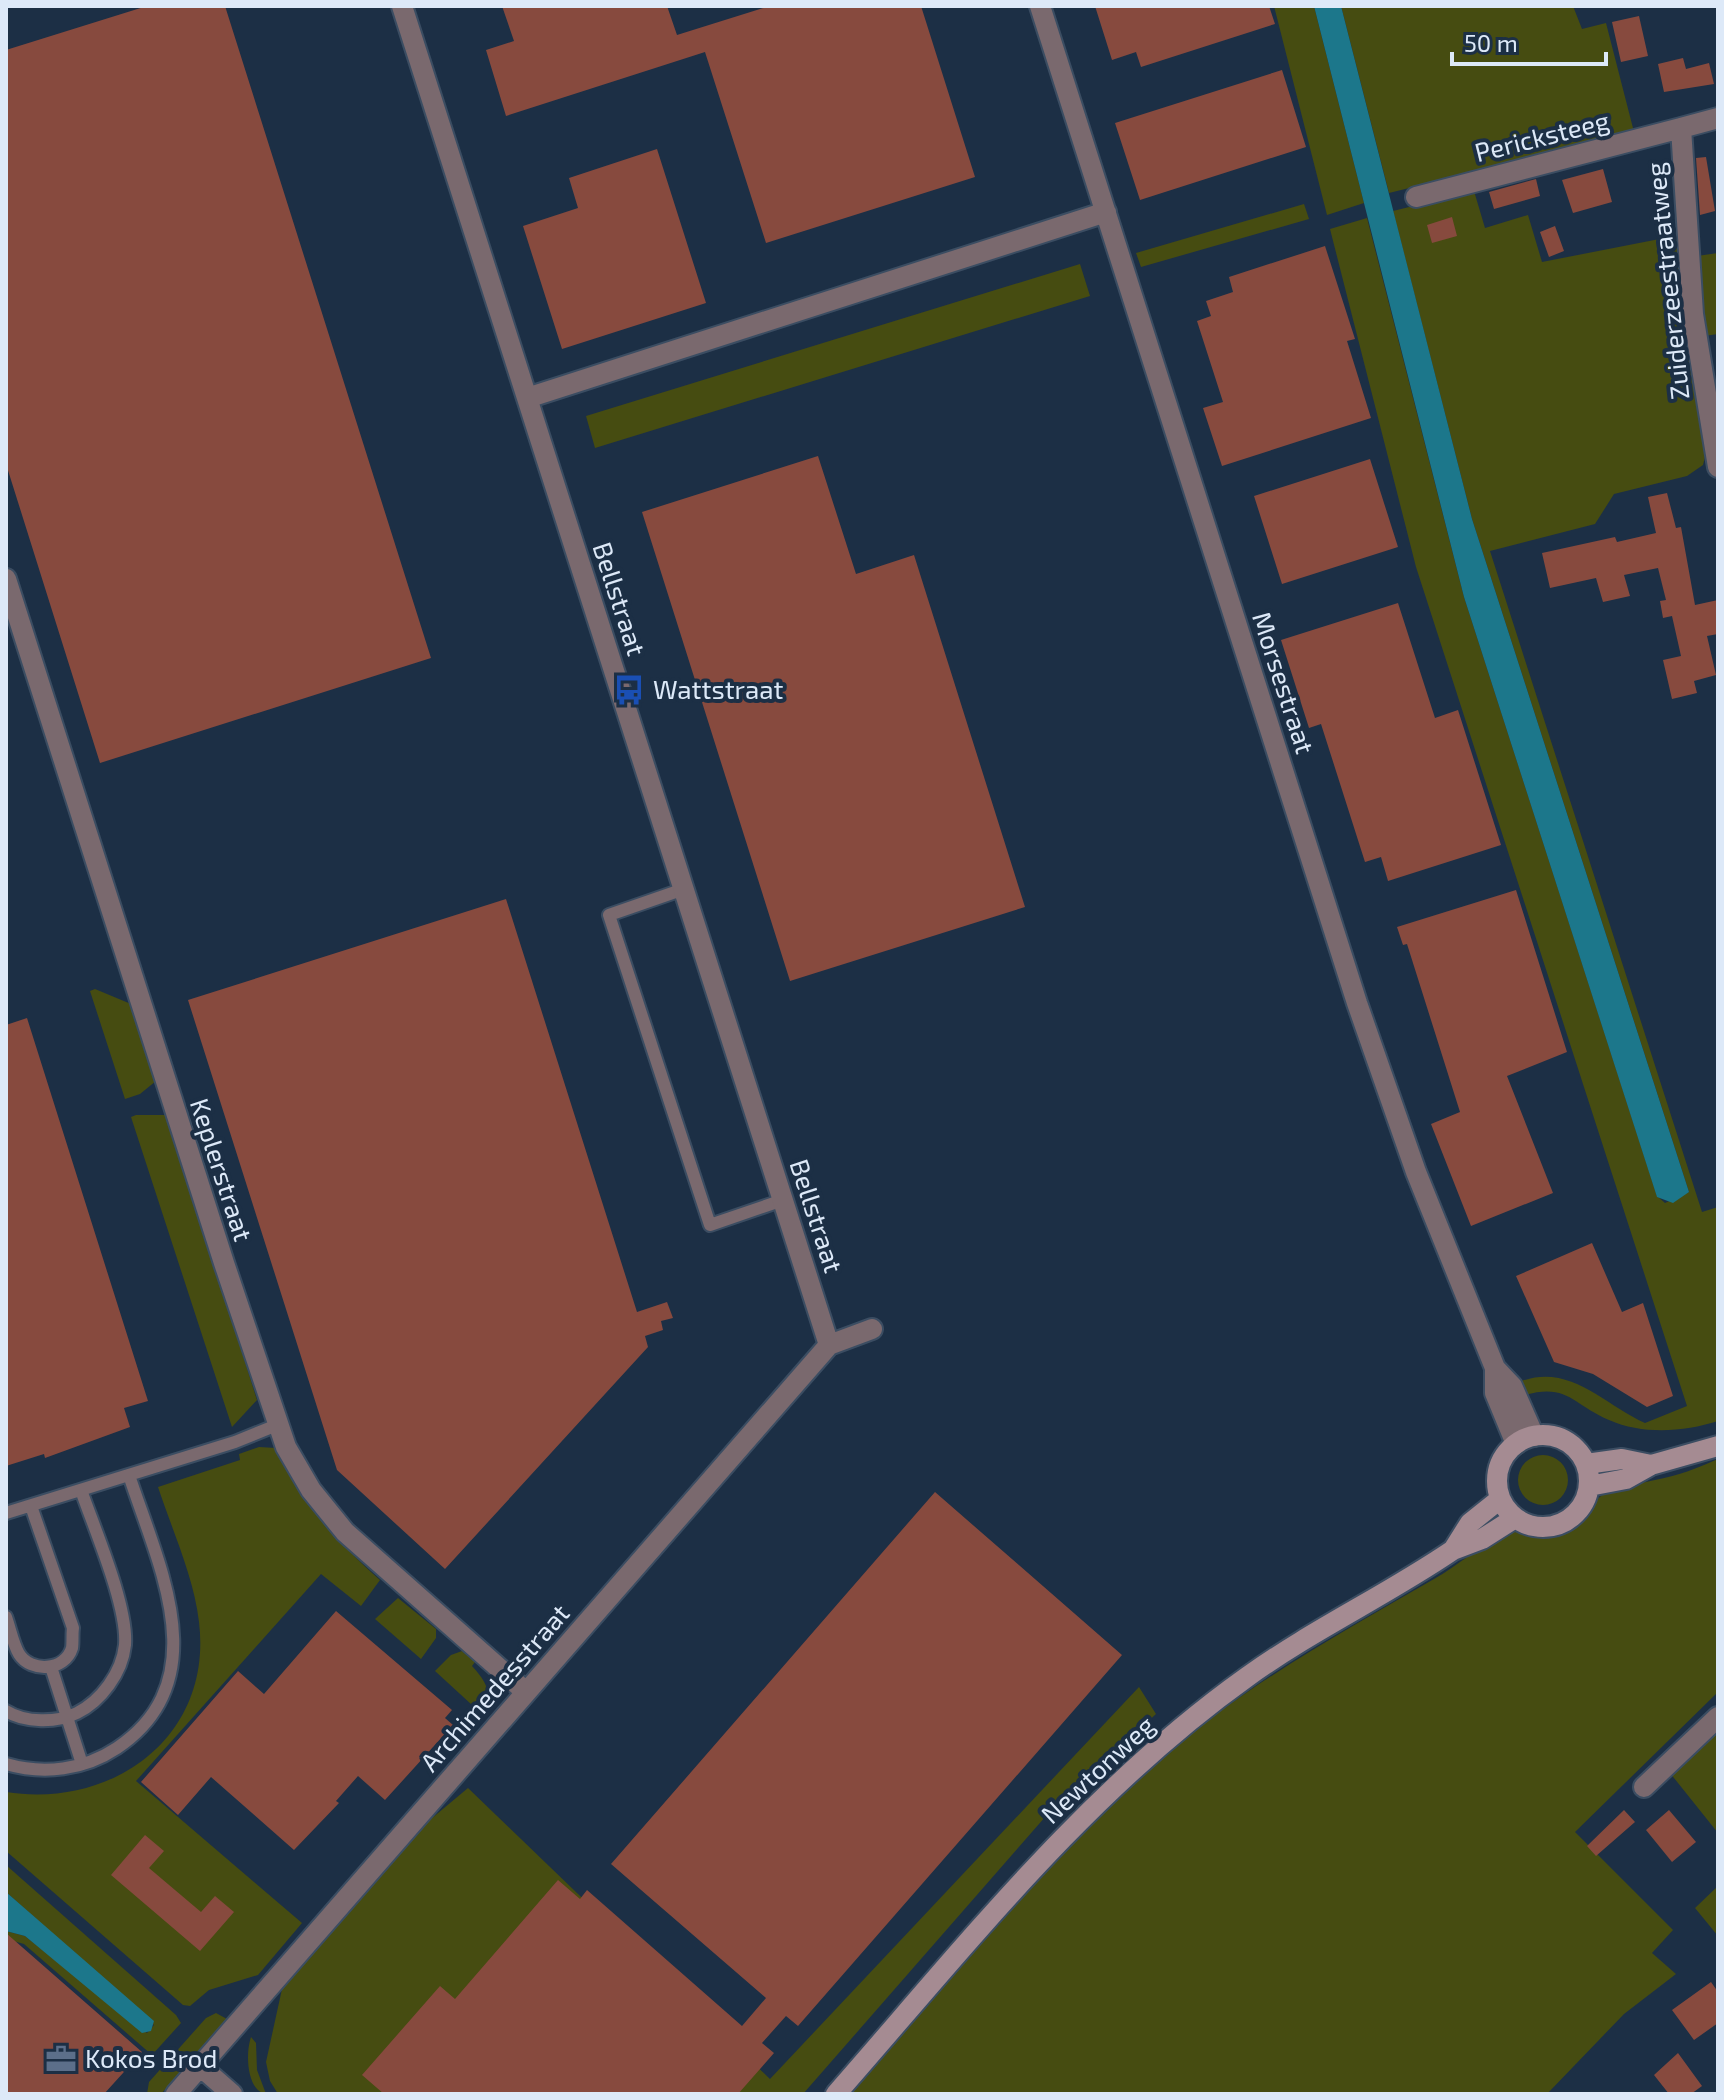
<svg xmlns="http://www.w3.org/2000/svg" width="1724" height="2100" viewBox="0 0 1724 2100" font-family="'Exo 2',sans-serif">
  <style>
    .green { fill: #464c11 }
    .water { fill: #1c778b }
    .building { fill: #874a3e }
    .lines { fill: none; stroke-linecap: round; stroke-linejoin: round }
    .lane-casing { stroke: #3b4d62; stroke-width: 16 }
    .street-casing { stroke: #3b4d62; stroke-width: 24 }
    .secondary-casing { stroke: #3b4d62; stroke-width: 24 }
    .lane { stroke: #7a696e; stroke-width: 12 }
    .street { stroke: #7a696e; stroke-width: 20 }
    .secondary { stroke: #a58b92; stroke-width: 20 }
    .labels { text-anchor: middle; stroke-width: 8; stroke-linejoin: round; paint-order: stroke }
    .street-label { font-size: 26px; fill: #dde9f8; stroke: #1c2f45 }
    .poi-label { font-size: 26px; fill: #dde9f8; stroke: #1c2f45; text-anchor: start }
  </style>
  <rect width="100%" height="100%" fill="#1c2f45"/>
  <path class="green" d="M1274 6H1314L1364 203 1327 215Z
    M1341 6H1573L1582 29 1606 23 1634 132 1389 193Z
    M1474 191 1485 228 1528 215 1542 262 1680 235 1708 445 1703 465 1687 476 1614 494 1595 524 1490 551 1702 1212 1718 1207V1421C1684 1432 1643 1435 1609 1420 1573 1405 1568 1383 1525 1395L1519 1382C1569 1362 1603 1404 1645 1423L1687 1406 1416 567 1330 229 1367 218 1464 597 1657 1196 1665 1203 1689 1192 1472 519 1393 211Z
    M1304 204 1309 219 1141 267 1136 253Z
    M1718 253V334L1704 336 1697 256Z
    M1080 264 1090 296 595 448 586 416Z
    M95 989 131 1004 156 1081 140 1094 125 1099 90 991Z
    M136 1115H167L257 1400 232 1427 131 1117Z
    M259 1447 276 1448C302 1500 336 1542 380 1580L361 1606 321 1574 136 1781 302 1923 258 1975 209 1990 190 2006 183 2005 6 1851V1792C112 1809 213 1737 199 1622 194 1577 172 1530 158 1487L240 1460 239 1454Z
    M1518 1480a25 25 0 1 1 50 0a25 25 0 1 1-50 0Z
    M1718 1459V1692L1575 1832 1673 1930 1652 1953 1676 1974 1624 2014 1547 2094H850C950 1980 1046 1855 1162 1757 1246 1685 1339 1634 1434 1579 1457 1566 1477 1548 1500 1536 1518 1526 1539 1539 1559 1534 1583 1527 1588 1502 1608 1491 1622 1484 1640 1484 1655 1480 1677 1476 1698 1468 1718 1459Z
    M398 1598 436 1629V1638L421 1659 375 1619Z
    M462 1651 475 1662 472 1666C487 1682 493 1694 484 1716L435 1671 451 1655Z
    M1139 1687 1156 1714 1046 1816 803 2094H278L270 2081 266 2062 282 1989 401 1844 468 1788 770 2079Z
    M1718 1727V1833L1670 1773Z
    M6 1865 176 2015 181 2023 152 2055 24 1944 6 1939V1931L25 1936 147 2033 154 2025 6 1892Z
    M1718 1886V1936L1695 1908Z
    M216 2013 227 2019 161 2094H147L149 2082 206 2018Z
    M251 2037 256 2043 257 2070 266 2094C247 2091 245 2054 251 2037Z"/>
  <path class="water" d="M1314 6H1341L1472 519 1689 1192 1673 1203 1657 1197 1464 597Z
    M6 1892 154 2021 151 2031 142 2033 25 1936 6 1931Z"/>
  <path class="building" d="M147 6H225L431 658 100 763 6 464V50Z
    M502 6H667L677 35 770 6H921L975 177 766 243 705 52 506 116 486 50 514 41Z
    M1095 6H1269L1275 24 1141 67 1136 52 1112 60Z
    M1639 16 1648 56 1621 62 1612 22Z
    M1683 58 1686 69 1709 63 1714 84 1664 92 1658 64Z
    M1282 70 1306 147 1140 200 1115 123Z
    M657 149 706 303 562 349 523 226 578 208 569 178Z
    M1706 157 1715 211 1700 215 1696 158Z
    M1603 169 1612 202 1573 213 1562 180Z
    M1536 179 1540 196 1494 209 1489 192Z
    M1452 217 1457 236 1432 243 1427 225Z
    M1555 226 1564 251 1549 257 1540 232Z
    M1325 246 1355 339 1347 341 1371 418 1222 466 1203 408 1223 402 1197 321 1211 316 1206 301 1233 292 1229 277Z
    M818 456 856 574 914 555 1025 907 790 981 642 512Z
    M1370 459 1398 547 1282 584 1254 496Z
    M1667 493 1676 528 1681 527 1695 605 1718 600V634L1707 636 1716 675 1694 681 1697 693 1672 699 1663 660 1681 656 1672 616 1663 618 1660 601 1666 600 1658 568 1624 575 1630 596 1603 602 1596 578 1550 588 1542 553 1615 537 1617 542 1656 533 1648 497Z
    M1398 603 1435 718 1458 710 1501 845 1388 881 1381 857 1365 862 1321 724 1309 728 1281 640Z
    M1516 890 1567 1052 1507 1076 1553 1193 1471 1226 1431 1124 1460 1112 1407 944 1403 945 1397 927Z
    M506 899 637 1312 667 1302 673 1318 661 1321 663 1330 645 1336 648 1347 445 1569 337 1470 188 1000Z
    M27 1018 148 1401 124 1408 130 1427 45 1458 44 1454 6 1466V1025Z
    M1592 1243 1622 1312 1643 1303 1673 1396 1647 1407 1593 1374 1554 1362 1516 1276Z
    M935 1492 1122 1655 798 2026 786 2016 762 2043 774 2053 738 2094H384L362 2075 440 1986 455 1999 558 1880 580 1899 587 1890 742 2026 766 1998 611 1864Z
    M336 1611 452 1710 445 1718 453 1725 385 1800 358 1776 336 1801 339 1803 294 1850 211 1777 178 1815 141 1782 238 1671 264 1694Z
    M1624 1810 1635 1822 1596 1856 1587 1846Z
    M1669 1810 1696 1842 1672 1862 1646 1830Z
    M145 1835 164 1851 149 1868 201 1912 215 1896 234 1912 200 1951 111 1875Z
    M6 1933 142 2052 104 2094H6Z
    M1711 1982 1718 1992V2023L1694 2040 1672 2010Z
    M1678 2053 1702 2086 1691 2094H1669L1654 2075Z"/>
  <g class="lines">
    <g class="lane-casing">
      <path id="lane" d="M684 889 609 915 710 1225 783 1200
        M6 1513 235 1442 277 1425
        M6 1617C10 1628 13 1644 19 1654 31 1673 65 1671 72 1648 73 1642 72 1634 73 1628L31 1506
        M51 1667 82 1764
        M6 1711C25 1723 57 1723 77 1713 101 1701 122 1673 125 1645 128 1606 94 1528 81 1490
        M6 1764C44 1775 84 1770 117 1748 218 1680 158 1565 129 1475"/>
    </g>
    <g class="street-casing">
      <path id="street" d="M402 6 829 1345
        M1040 6 1357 1003 1416 1172 1495 1368 1512 1386 1534 1436
        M1718 118 1681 128 1693 314 1718 467
        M1416 197 1681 128
        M527 398 1106 212
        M6 579 224 1263 286 1447 311 1490 345 1532 526 1692
        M1495 1368V1393L1516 1444
        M1644 1787 1718 1717
        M200 2066 232 2094
        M176 2094 829 1345 872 1329"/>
    </g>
    <g class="secondary-casing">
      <path id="secondary" d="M1497 1481a46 46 0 1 1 92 0a46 46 0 1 1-92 0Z
        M1586 1464 1622 1459 1651 1465
        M1589 1486 1626 1479 1651 1465 1718 1446
        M1453 1550 1470 1523 1500 1499
        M836 2094C964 1948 1087 1791 1247 1677 1312 1630 1387 1595 1453 1550L1482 1539 1515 1518"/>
    </g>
    <use href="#lane" class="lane"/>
    <use href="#street" class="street"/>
    <use href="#secondary" class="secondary"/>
  </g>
  <defs>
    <g id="bus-bare" transform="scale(2.4)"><path d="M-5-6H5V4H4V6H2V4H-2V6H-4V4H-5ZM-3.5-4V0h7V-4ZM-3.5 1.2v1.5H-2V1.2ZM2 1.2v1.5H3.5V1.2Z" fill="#1a4fb4" stroke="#1c2f45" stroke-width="2.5" paint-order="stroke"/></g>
    <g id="office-bare" transform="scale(2.4)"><path d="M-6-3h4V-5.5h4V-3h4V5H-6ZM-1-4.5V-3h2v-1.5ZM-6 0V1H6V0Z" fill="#5c6f8a" stroke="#1c2f45" stroke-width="2.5" paint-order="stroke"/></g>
  </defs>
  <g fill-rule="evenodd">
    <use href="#bus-bare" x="629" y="690"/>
    <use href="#office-bare" x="61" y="2059"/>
  </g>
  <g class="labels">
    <g class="street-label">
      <text transform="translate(1542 137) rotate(-14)" y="9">Pericksteeg</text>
      <text transform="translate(1668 281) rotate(-96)" y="9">Zuiderzeestraatweg</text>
      <text transform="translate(619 599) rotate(72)" y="9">Bellstraat</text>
      <text transform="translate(1283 683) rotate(72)" y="9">Morsestraat</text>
      <text transform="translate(221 1170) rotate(72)" y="9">Keplerstraat</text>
      <text transform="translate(816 1216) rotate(72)" y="9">Bellstraat</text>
      <text transform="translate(495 1688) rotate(-49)" y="9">Archimedesstraat</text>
      <text transform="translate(1098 1770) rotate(-43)" y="9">Newtonweg</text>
    </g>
    <g class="poi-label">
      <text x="653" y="699">Wattstraat</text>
      <text x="85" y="2068">Kokos Brod</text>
    </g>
  </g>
  <rect width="1724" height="2100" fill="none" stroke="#dde9f8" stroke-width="16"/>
  <path d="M1452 52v12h154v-12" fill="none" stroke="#dde9f8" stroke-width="4"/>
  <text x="1464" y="52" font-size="24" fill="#dde9f8" stroke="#1c2f45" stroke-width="6" paint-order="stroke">50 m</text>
</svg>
